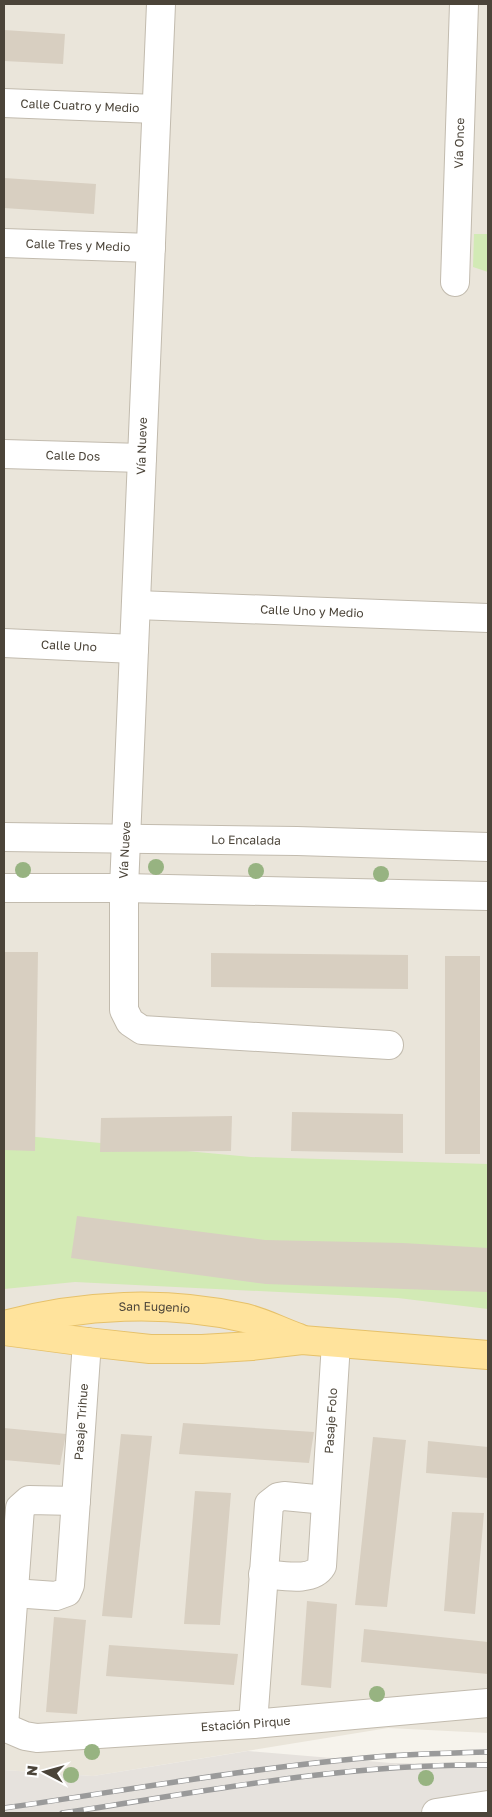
<svg xmlns="http://www.w3.org/2000/svg" width="492" height="1817" viewBox="0 0 492 1817" font-family="'Golos Text',sans-serif">
  <style>
    .residential { fill: #eae5da }
    .industrial { fill: #e6e2dd }
    .green { fill: #d2eab5 }
    .building { fill: #d8cfc1 }
    .lines { fill: none; stroke-linecap: round; stroke-linejoin: round }
    .minor-casing { stroke: #c2bbae; stroke-width: 30 }
    .major-casing { stroke: #e6c16a; stroke-width: 30 }
    .minor { stroke: #fff; stroke-width: 28 }
    .major { stroke: #ffe39c; stroke-width: 28 }
    .rail-casing { stroke: #9a9a9a; stroke-width: 5.5 }
    .rail { stroke: #fff; stroke-width: 4; stroke-dasharray: 11; stroke-linecap: butt }
    .tree { fill: #97b381 }
    .labels { text-anchor: middle; stroke-width: 4; stroke-linejoin: round; paint-order: stroke }
    .street-label { font-size: 12px; fill: #4b4439; stroke: #fff }
  </style>
  <rect width="100%" height="100%" fill="#f6f3ec"/>
  <path class="residential" d="M4 4H488V1733L388 1728 93 1776 4 1770Z"/>
  <path class="industrial" d="M248 1751 391 1763 488 1765V1813H4V1770L93 1776Z"/>
  <path class="green" d="M474 234H488V272L473 267Z
    M4 1134 251 1157 488 1164V1309L398 1298 75 1282 4 1289Z"/>
  <path class="building" d="M4 30 65 34 63 64 4 61Z
    M4 178 96 184 94 214 4 208Z
    M4 952H38L35 1151 4 1150Z
    M211 953 408 955V989L211 987Z
    M445 956H480V1154H445Z
    M292 1112 403 1114V1153L291 1151Z
    M232 1116 231 1151 100 1152 101 1118Z
    M77 1216 265 1240 403 1243 488 1248V1292L266 1284 71 1258Z
    M183 1423 314 1432 309 1463 179 1454Z
    M4 1428 66 1434 60 1465 4 1460Z
    M121 1434 152 1436 132 1618 102 1616Z
    M373 1437 406 1440 387 1607 355 1605Z
    M428 1441 488 1447V1478L426 1473Z
    M195 1491 231 1493 220 1625 184 1624Z
    M452 1512 484 1513 475 1614 444 1611Z
    M307 1601 337 1604 331 1688 301 1685Z
    M54 1617 86 1620 77 1714 46 1712Z
    M364 1629 488 1642V1674L361 1662Z
    M109 1645 238 1654 234 1685 106 1676Z"/>
  <g class="lines">
    <g class="minor-casing">
      <g id="minor">
        <path d="M161 4 124 888V1010L130 1022 142 1030 389 1045"/>
        <path id="s1" d="M4 103 156 109"/>
        <path id="s2" d="M4 243 151 248"/>
        <path id="s3" d="M455 282 464 4"/>
        <path id="s4" d="M4 454 142 458"/>
        <path id="s5" d="M136 605 488 618"/>
        <path id="s6" d="M4 643 134 649"/>
        <path id="s7" d="M4 837 297 841 488 847"/>
        <path d="M4 888H124L488 896"/>
        <path id="s8" d="M263 1574C280 1575 312 1583 322 1566L336 1343"/>
        <path id="s9" d="M13 1593 56 1596 67 1592 70 1585 87 1342"/>
        <path d="M253 1724 269 1504 278 1497 284 1496 326 1500"/>
        <path d="M4 1726 20 1508 29 1500 76 1501"/>
        <path id="s10" d="M4 1727 25 1736 37 1738 253 1724 488 1703"/>
        <path d="M436 1813 488 1805"/>
      </g>
    </g>
    <g class="major-casing">
      <g id="major">
        <path id="s11" d="M4 1325C82 1304 166 1300 245 1318 263 1322 281 1332 299 1338"/>
        <path d="M4 1331 87 1342 150 1349H202L252 1346 302 1340 488 1355"/>
      </g>
    </g>
    <use href="#minor" class="minor"/>
    <use href="#major" class="major"/>
    <g class="rail-casing">
      <path id="rail" d="M4 1808C123 1791 243 1769 364 1758 405 1754 447 1753 488 1752
        M62 1813C203 1792 345 1763 488 1765"/>
    </g>
    <use href="#rail" class="rail"/>
  </g>
  <g class="tree">
    <circle cx="156" cy="867" r="8"/>
    <circle cx="23" cy="870" r="8"/>
    <circle cx="256" cy="871" r="8"/>
    <circle cx="381" cy="874" r="8"/>
    <circle cx="377" cy="1694" r="8"/>
    <circle cx="92" cy="1752" r="8"/>
    <circle cx="71" cy="1775" r="8"/>
    <circle cx="426" cy="1778" r="8"/>
  </g>
  <g class="labels">
    <g class="street-label">
      <text dy="4" stroke="none"><textPath href="#s1" startOffset="76">Calle Cuatro y Medio</textPath></text>
      <text dy="4" stroke="none"><textPath href="#s3" startOffset="139">Vía Once</textPath></text>
      <text dy="4" stroke="none"><textPath href="#s2" startOffset="74">Calle Tres y Medio</textPath></text>
      <text transform="translate(142 446) rotate(-88)" y="4">Vía Nueve</text>
      <text dy="4" stroke="none"><textPath href="#s4" startOffset="69">Calle Dos</textPath></text>
      <text dy="4" stroke="none"><textPath href="#s5" startOffset="176">Calle Uno y Medio</textPath></text>
      <text dy="4" stroke="none"><textPath href="#s6" startOffset="65">Calle Uno</textPath></text>
      <text dy="4" stroke="none"><textPath href="#s7" startOffset="242">Lo Encalada</textPath></text>
      <text transform="translate(125 850) rotate(-87)" y="4">Vía Nueve</text>
      <text dy="4" stroke="none"><textPath href="#s11" startOffset="152">San Eugenio</textPath></text>
      <text dy="4" stroke="none"><textPath href="#s9" startOffset="226">Pasaje Trihue</textPath></text>
      <text dy="4" stroke="none"><textPath href="#s8" startOffset="208">Pasaje Folo</textPath></text>
      <text dy="4" stroke="none"><textPath href="#s10" startOffset="244">Estación Pirque</textPath></text>
    </g>
  </g>
  <rect width="492" height="1817" fill="none" stroke="#4b4439" stroke-width="10"/>
  <g transform="translate(45 1772) rotate(276)" stroke="#ffffff" stroke-width="4" paint-order="stroke">
  <path d="M0-4L9 19L0 12L-9 19Z" fill="#4b4439"/>
  <text y="-8" font-size="14" font-weight="bold" text-anchor="middle" fill="#4b4439">N</text>
  </g>
</svg>
